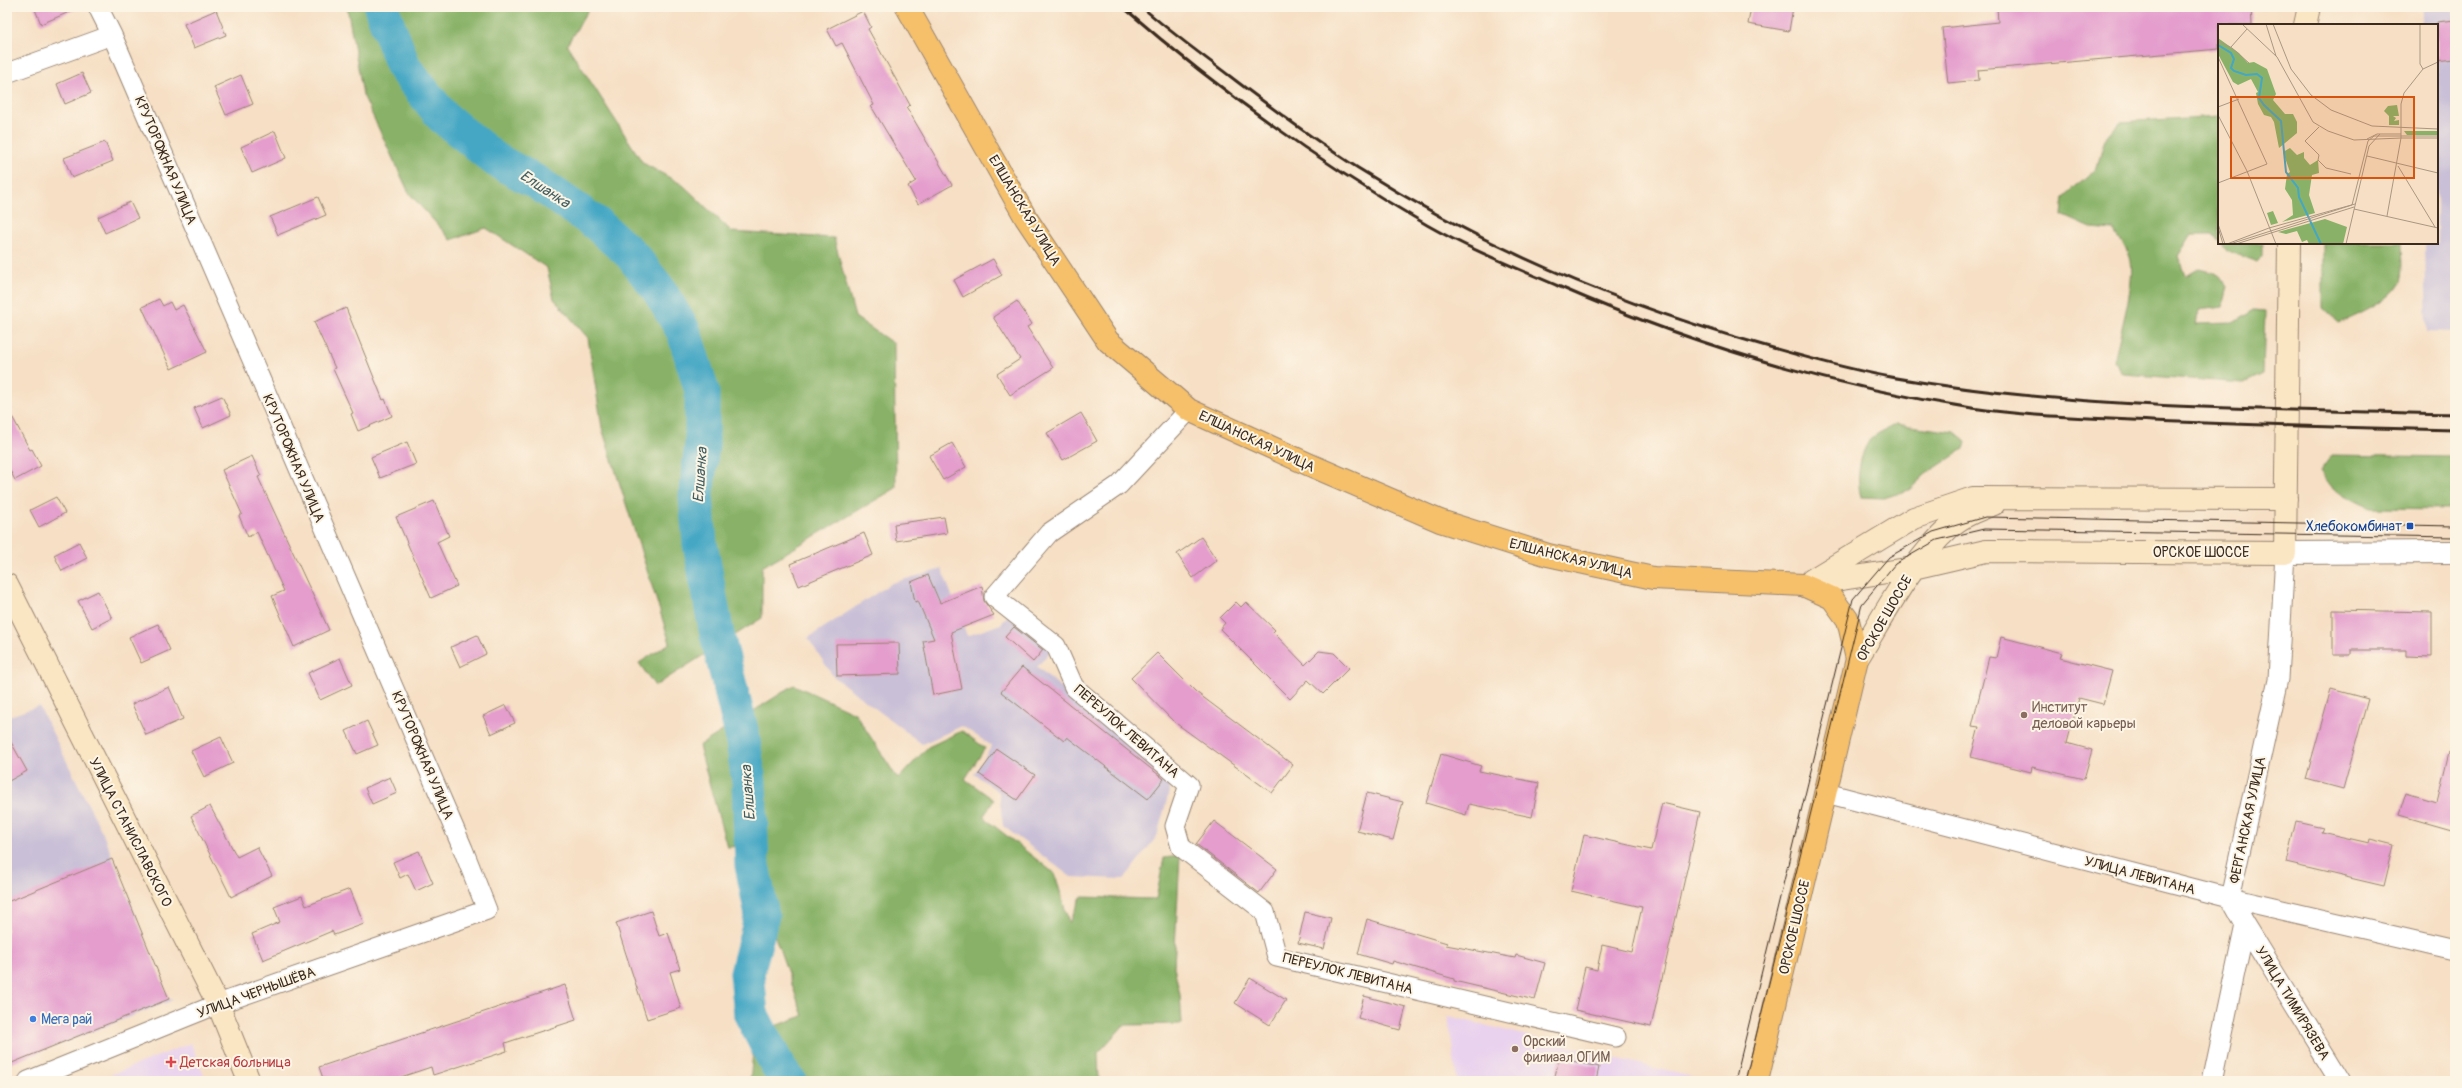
<svg xmlns="http://www.w3.org/2000/svg" width="2462" height="1088" viewBox="0 0 2462 1088" font-family="Pangolin,sans-serif">
  <style>
    .built { fill: #e9d2ee }
    .industrial { fill: #c9bfd7 }
    .forest { fill: #89b268; stroke: #626e43 }
    .lines { fill: none; stroke-linecap: round; stroke-linejoin: round }
    .river { stroke: #44a7c4; stroke-width: 35 }
    .building { fill: #e49dcd }
    .minor-casing { stroke: #988471; stroke-width: 21 }
    .tertiary-casing { stroke: #988471; stroke-width: 24 }
    .secondary-casing { stroke: #988471; stroke-width: 24 }
    .primary-casing { stroke: #988471; stroke-width: 24 }
    .minor { stroke: #fff; stroke-width: 19 }
    .tertiary { stroke: #fff; stroke-width: 22 }
    .secondary { stroke: #fbe6c4; stroke-width: 22 }
    .primary { stroke: #f6c06b; stroke-width: 22 }
    .tram { stroke: #3b2a1e; stroke-width: 1 }
    .rail { stroke: #3b2a1e; stroke-width: 3 }
    .transit-dot { fill: #1a4fb4; stroke: #fcf5e5; stroke-width: 1.5 }
    .education-dot { fill: #8d6e63; stroke: #fcf5e5; stroke-width: 1.5 }
    .shop-dot { fill: #3f7fe0; stroke: #fcf5e5; stroke-width: 1.5 }
    .health-dot { fill: #e0444e; stroke: #fcf5e5; stroke-width: 1.5 }
    .labels { text-anchor: middle; stroke-width: 4; stroke-linejoin: round; paint-order: stroke }
    .street-label { font-size: 14px; fill: #3b2a1e; stroke: #fcf5e5 }
    .transit-label { font-size: 14px; fill: #164399; stroke: #fcf5e5; text-anchor: end }
    .education-label { font-size: 14px; fill: #785e54; stroke: #fcf5e5; text-anchor: start }
    .shop-label { font-size: 14px; fill: #366cbe; stroke: #fcf5e5; text-anchor: start }
    .health-label { font-size: 14px; fill: #be3a42; stroke: #fcf5e5; text-anchor: start }
    .water-label { font-size: 15px; font-style: italic; fill: #3f5c60; stroke: #fcf5e5 }
    .inset-river { fill: none; stroke: #44a7c4; stroke-width: 2 }
    .inset-road { fill: none; stroke: #ab9782; stroke-width: 1 }
    .view { fill: #d7540e; fill-opacity: 0.15; stroke: #d7540e; stroke-width: 2 }
    .inset-edge { fill: none; stroke: #3b2a1e; stroke-width: 2 }
  </style>
  <rect width="100%" height="100%" fill="#fcf5e5"/>
  <filter id="ink" filterUnits="userSpaceOnUse"><feTurbulence type="fractalNoise" baseFrequency=".025" numOctaves="2"/><feDisplacementMap in="SourceGraphic" scale="8" xChannelSelector="R" yChannelSelector="G"/><feConvolveMatrix kernelMatrix="1 2 1 2 8 2 1 2 1" color-interpolation-filters="sRGB"/></filter>
  <filter id="wash" filterUnits="userSpaceOnUse"><feTurbulence type="fractalNoise" baseFrequency=".012" numOctaves="4" result="noise"/><feDisplacementMap in="SourceGraphic" scale="16" xChannelSelector="R" yChannelSelector="G"/><feGaussianBlur stdDeviation="0.9" result="paint"/><feColorMatrix in="noise" values="0 0 0 0 0 0 0 0 0 0 0 0 0 0 0 0 0 1.4 0 .05"/><feComposite in="paint" operator="in"/></filter>
  <g filter="url(#wash)">
    <rect width="100%" height="100%" fill="#f6dfc4"/>
    <path class="built" d="M1448 1016 1707 1081H1457Z
      M191 1043 206 1081H95Z"/>
    <path class="industrial" d="M2425 7H2455V332L2427 331 2425 243H2437V25H2421Z
      M942 569 967 636 1001 624 1011 612 1053 648 1037 667 1172 781 1157 836 1124 879 1071 877 1003 826 999 792 974 774 992 746 962 726 922 744 833 676 808 638 892 583Z
      M39 706 103 834 169 999 173 1000 7 1065V717Z"/>
    <path class="forest" d="M347 7H590L567 45 643 163 683 185 732 232 834 238 855 317 894 344 896 488 762 567V618L655 686 639 663 670 643 602 428 588 338 554 299 547 268 486 228 451 240 409 193 363 95Z
      M2219 116V242L2213 234H2192L2178 256 2185 276 2199 269 2219 274 2227 287 2222 307 2199 310 2196 324 2233 323 2254 310 2265 311 2263 374 2244 383 2123 374 2114 361C2119 337 2137 278 2130 257 2127 248 2118 238 2113 230L2091 228 2062 215 2064 197 2097 167 2105 139 2120 122Z
      M2220 243H2263V256L2257 262 2227 251Z
      M2323 243H2402C2402 254 2404 267 2402 277 2398 298 2357 316 2339 323L2323 308Z
      M1896 424 1955 432 1966 441 1964 449 1926 474 1909 490 1884 498 1861 497C1856 480 1859 456 1869 441 1874 434 1888 429 1896 424Z
      M2332 455 2455 457V509L2370 508 2334 490 2320 471Z
      M794 685 855 713 898 779 928 747 962 731 985 748 965 779 994 800 983 817 1055 874 1069 923 1081 897 1156 899 1164 858 1180 856 1174 967 1180 995 1182 1024 1124 1025 1098 1053 1099 1081H750L755 1033 803 1016 743 846 727 847 699 746Z"/>
    <g class="lines">
      <path class="river" d="M381 7 404 68 443 117 496 160 538 183 597 224 631 254 659 290 684 332 702 391V444L696 496 700 544 717 635 742 734 749 782 752 865 762 915 747 973 751 1014 781 1072 789 1081"/>
    </g>
    <g id="blocks">
      <path class="building" d="M34 7H81L41 24Z
        M1751 7H1793L1789 31 1748 24Z
        M1997 7H2251L2252 25H2219V49L1978 70 1979 80 1948 83 1942 28 1998 22Z
        M216 10 226 35 194 48 184 24Z
        M863 11 871 27 868 29 910 105 907 108 952 185 918 204 908 186 916 181 871 106 874 105 842 43 836 46 827 29Z
        M2455 20V59L2437 61V22Z
        M82 73 91 93 65 104 57 84Z
        M241 75 253 104 226 115 214 87Z
        M275 131 286 158 252 173 241 147Z
        M105 142 113 161 72 178 64 158Z
        M318 197 326 215 278 235 270 217Z
        M130 202 138 218 105 233 98 217Z
        M993 259 1002 275 963 297 954 280Z
        M159 299 163 306 170 302 174 310 183 305 207 352 171 369 142 307Z
        M1017 301 1032 324 1027 327 1053 368 1010 395 997 374 1020 359 993 317Z
        M346 308 383 400 385 399 392 416 358 431 351 414 353 413 333 369 335 368 314 322Z
        M222 396 231 415 203 428 194 408Z
        M7 407 30 450 32 449 41 466 15 480 7 465Z
        M1081 413 1097 441 1063 460 1047 433Z
        M407 442 416 464 380 478 371 457Z
        M952 443 966 467 943 480 929 456Z
        M252 456 261 476 258 477 329 630 294 647 272 596 284 591 257 532 248 537 239 516 242 514 222 470Z
        M56 497 65 513 39 527 30 510Z
        M434 501 449 536 437 542 457 586 431 598 396 517Z
        M944 517 947 533 896 541 894 524Z
        M864 533 873 555 799 586 790 564Z
        M1201 537 1217 560 1193 578 1177 554Z
        M79 542 87 558 62 571 54 555Z
        M928 575 940 603 982 586 984 601 994 615 951 632 962 689 933 695 923 641 934 639 918 601 915 602 911 582Z
        M98 591 112 618 92 628 78 601Z
        M1236 602 1241 607 1246 602 1275 630 1273 632 1305 665 1319 651 1334 653 1349 668 1323 694 1308 680 1290 699 1220 629 1225 623 1220 618Z
        M2333 610 2432 612V657L2406 656V650H2351V655H2333Z
        M158 624 170 650 141 663 129 637Z
        M1014 627 1043 650 1033 662 1005 637Z
        M477 635 486 654 460 667 451 647Z
        M2001 637 2062 653 2060 658 2112 671 2103 704 2079 698 2067 743 2092 750 2084 779 2032 767 2031 772 1971 757 1979 727 1972 726 1989 657 1996 658Z
        M899 643 900 674 837 676 836 644Z
        M1157 653 1196 692 1293 765 1272 793 1173 721 1131 678Z
        M340 658 352 685 320 700 308 673Z
        M1022 667 1164 779 1148 799 1067 737 1064 741 1001 692Z
        M169 687 183 719 146 735 132 704Z
        M2331 689 2368 699 2343 789 2306 779Z
        M506 705 515 723 491 734 483 716Z
        M367 721 378 745 357 754 346 731Z
        M7 735 27 771 7 782Z
        M221 737 233 763 204 777 191 751Z
        M997 749 1035 775 1017 800 979 774Z
        M2449 752 2455 753V831L2399 815 2406 793 2437 802Z
        M1441 754 1481 766 1479 771 1539 783 1532 817 1469 804 1466 815 1426 803Z
        M390 777 397 793 372 804 365 788Z
        M1367 793 1403 802 1393 840 1357 831Z
        M1662 803 1700 812 1651 1027 1575 1010 1585 967 1597 970 1602 945 1632 952 1642 907 1571 891 1584 835 1651 850Z
        M210 806 237 857 257 847 272 876 231 897 191 816Z
        M1214 821 1277 869 1259 893 1196 844Z
        M2296 821 2323 827 2321 832 2369 843 2370 839 2394 845 2384 886 2286 863Z
        M419 851 433 883 416 891 408 874 400 878 393 862Z
        M112 859 169 999 7 1065V902Z
        M350 889 364 924 334 935 332 931 263 960 252 934 280 922 274 907 302 896 306 906Z
        M651 911 659 936 668 933 680 969 670 972 681 1008 647 1019 616 923Z
        M1305 912 1331 918 1324 949 1298 943Z
        M1367 919 1447 943 1446 945 1515 958 1516 955 1545 963 1535 1000 1454 981V979L1393 961 1392 964 1358 954Z
        M1250 978 1286 1000 1270 1025 1235 1003Z
        M565 985 576 1020 505 1043 507 1051 433 1075 431 1067 389 1081H324L319 1067Z
        M1364 996 1406 1007 1400 1030 1358 1018Z
        M1559 1058 1599 1067 1596 1081H1554Z"/>
    </g>
  </g>
  <g filter="url(#ink)">
    <use href="#blocks" fill-opacity="0" stroke="#988471" stroke-width="1"/>
    <g class="lines">
      <g class="minor-casing">
        <path id="minor" d="M7 73 112 35
          M1189 410 1119 485 1049 533 994 597 1056 646 1074 687 1189 785 1175 826 1181 847 1265 912 1277 957 1616 1037
          M1826 793 2230 898 2455 950
          M2245 925 2341 1081
          M28 1081 218 1004 487 910 463 849 112 35 98 7
          M2212 1081 2245 925 2230 898 2278 679 2285 553"/>
      </g>
      <g class="tertiary-casing">
        <path id="tertiary" d="M2285 553 2455 552"/>
      </g>
      <g class="secondary-casing">
        <path id="secondary" d="M2305 25 2309 7
          M1812 580 1914 518 1973 498 2286 499
          M7 585 218 1004 249 1081
          M1803 585 1913 568 1986 551 2285 553 2289 243
          M1857 659C1885 614 1910 563 1950 527 1962 516 1978 510 1994 504"/>
      </g>
      <g class="primary-casing">
        <path id="primary" d="M907 7 1026 218 1108 341 1189 410 1310 465 1440 521 1548 555 1653 578 1803 585 1832 598 1848 620 1857 659 1757 1081"/>
      </g>
      <use href="#minor" class="minor"/>
      <use href="#tertiary" class="tertiary"/>
      <use href="#secondary" class="secondary"/>
      <use href="#primary" class="primary"/>
      <path class="tram" d="M1735 1081 1853 599 1889 557 1933 532 1985 517 2455 526
        M1745 1081 1862 604 1895 564 1937 540 1984 529 2455 537"/>
      <path class="rail" d="M1123 7C1217 89 1319 162 1427 225 1469 249 1514 267 1558 286 1691 344 1829 386 1972 408 2032 417 2092 418 2152 421 2253 425 2354 428 2455 430
        M1142 7C1170 32 1201 54 1231 77 1272 108 1314 140 1358 168 1481 246 1619 304 1759 344 1804 357 1850 370 1896 378 2080 410 2269 409 2455 414"/>
    </g>
  </g>
  <rect class="transit-dot" x="2406" y="522" width="8" height="8" rx="2"/>
  <g class="education-dot">
    <circle cx="2024" cy="715" r="4"/>
    <circle cx="1515" cy="1049" r="4"/>
  </g>
  <circle class="shop-dot" cx="33" cy="1019" r="4"/>
  <path class="health-dot" d="M169 1056h4v4h4v4h-4v4h-4v-4h-4v-4h4z"/>
  <g class="labels">
    <g class="street-label">
      <text transform="translate(166 160) rotate(67)" y="5">КРУТОРОЖНАЯ УЛИЦА</text>
      <text transform="translate(1025 210) rotate(59)" y="5">ЕЛШАНСКАЯ УЛИЦА</text>
      <text transform="translate(1257 441) rotate(25)" y="5">ЕЛШАНСКАЯ УЛИЦА</text>
      <text transform="translate(294 458) rotate(67)" y="5">КРУТОРОЖНАЯ УЛИЦА</text>
      <text x="2201" y="557">ОРСКОЕ ШОССЕ</text>
      <text transform="translate(1571 558) rotate(14)" y="5">ЕЛШАНСКАЯ УЛИЦА</text>
      <text transform="translate(1884 618) rotate(-60)" y="5">ОРСКОЕ ШОССЕ</text>
      <text transform="translate(1127 731) rotate(41)" y="5">ПЕРЕУЛОК ЛЕВИТАНА</text>
      <text transform="translate(423 755) rotate(67)" y="5">КРУТОРОЖНАЯ УЛИЦА</text>
      <text transform="translate(2247 820) rotate(-78)" y="5">ФЕРГАНСКАЯ УЛИЦА</text>
      <text transform="translate(131 832) rotate(63)" y="5">УЛИЦА СТАНИСЛАВСКОГО</text>
      <text transform="translate(2140 875) rotate(15)" y="5">УЛИЦА ЛЕВИТАНА</text>
      <text transform="translate(1794 927) rotate(-77)" y="5">ОРСКОЕ ШОССЕ</text>
      <text transform="translate(1348 973) rotate(14)" y="5">ПЕРЕУЛОК ЛЕВИТАНА</text>
      <text transform="translate(256 992) rotate(-20)" y="5">УЛИЦА ЧЕРНЫШЁВА</text>
      <text transform="translate(2293 1003) rotate(59)" y="5">УЛИЦА ТИМИРЯЗЕВА</text>
    </g>
    <g class="transit-label">
      <text x="2402" y="531">Хлебокомбинат</text>
    </g>
    <g class="education-label">
      <text x="2032" y="712">Институт<tspan x="2032" dy="16">деловой карьеры</tspan></text>
      <text x="1523" y="1046">Орский<tspan x="1523" dy="16">филиаал ОГИМ</tspan></text>
    </g>
    <g class="shop-label">
      <text x="41" y="1024">Мега рай</text>
    </g>
    <g class="health-label">
      <text x="180" y="1067">Детская больница</text>
    </g>
    <g class="water-label">
      <text transform="translate(545 189) rotate(33)" y="5">Елшанка</text>
      <text transform="translate(700 475) rotate(-86)" y="5">Елшанка</text>
      <text transform="translate(748 793) rotate(-94)" y="5">Елшанка</text>
    </g>
  </g>
  <g transform="translate(2218 24)">
    <rect width="220" height="220" fill="#f6dfc4"/>
    <path d="M0 14 21 29 30 39 36 38 49 45 58 70 55 76 67 90H75L79 98V109L61 124 56 98 53 93 46 91 40 80 38 69 40 68 33 55 20 61 15 58 0 30ZM179 81 181 92H175L178 94 176 97 181 96V101H171V92L166 87 170 82ZM186 107H220V111H189ZM72 124 79 131 86 128V134L92 141 100 136 101 149 94 151 91 171 97 189 64 198 75 191 74 176 67 165 69 150 72 148 65 128ZM55 187 60 199 53 201 49 189ZM107 195 129 203 125 220H91L89 216 84 218 79 207 68 210 60 208Z" fill="#89b268"/>
    <path class="inset-river" d="M0 21 13 29 16 35 13 44 16 47 28 51 39 50 44 54 41 74 46 81 63 97 68 148 80 164 81 173 103 220"/>
    <path class="inset-road" d="M24 0 59 33 95 98 110 107 136 116 183 114V80L186 69 205 45 220 38M48 0 58 32M55 0 73 45 93 71 113 86 154 102 220 105M202 0V40L205 45M0 17 14 24 31 39M13 23 29 5M0 33 49 140 0 159M0 83 21 75M0 91 29 147 58 220M101 103 87 117 101 131 100 136 108 144 133 150M149 115 159 110H183M149 132 220 149M180 142 217 203M136 185 220 204M169 192 183 114H220M0 200 7 220M0 203 5 220M9 220 51 204 137 180M12 220 134 181 150 117 156 112H220M18 220 136 183M128 220 151 122 162 110"/>
    <path class="view" d="M13 73H196V154H13Z"/>
    <rect width="220" height="220" class="inset-edge"/>
  </g>
  <rect width="2462" height="1088" fill="none" stroke="#fcf5e5" stroke-width="24"/>
</svg>
